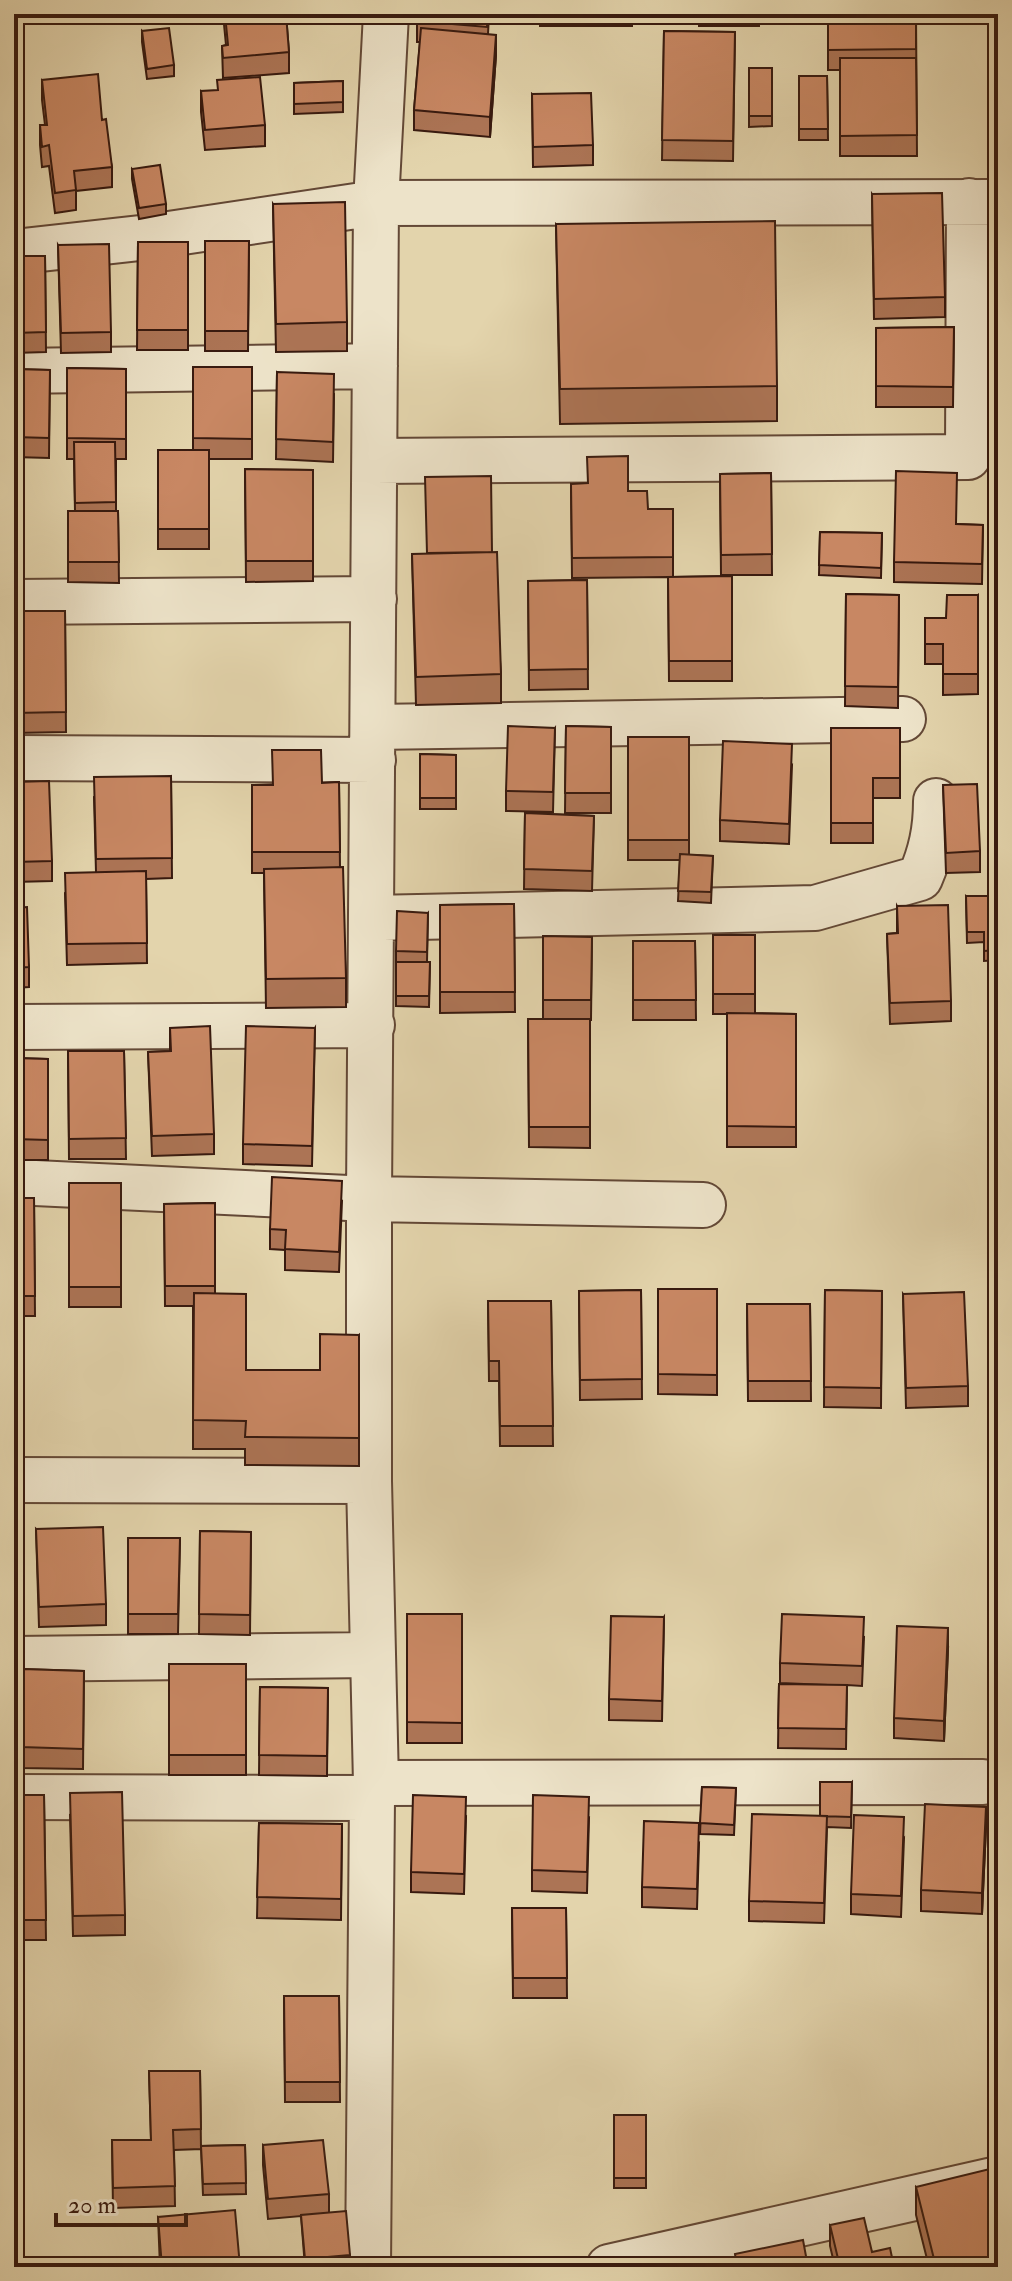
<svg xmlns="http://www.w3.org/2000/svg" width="1012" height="2281" viewBox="0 0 1012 2281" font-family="'IM FELL Double Pica',serif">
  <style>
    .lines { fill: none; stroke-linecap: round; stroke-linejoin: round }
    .street-casing { stroke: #634836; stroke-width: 48 }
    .street { stroke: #ede3c9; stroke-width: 44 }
    .wall { fill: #ac7455; stroke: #381a0f; stroke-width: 2 }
    .shaded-wall { fill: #8c5e45; stroke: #381a0f; stroke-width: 2 }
    .building { fill: #c88763; stroke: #381a0f; stroke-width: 2 }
  </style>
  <rect width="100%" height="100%" fill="#e3d4ac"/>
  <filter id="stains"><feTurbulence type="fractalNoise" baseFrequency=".0025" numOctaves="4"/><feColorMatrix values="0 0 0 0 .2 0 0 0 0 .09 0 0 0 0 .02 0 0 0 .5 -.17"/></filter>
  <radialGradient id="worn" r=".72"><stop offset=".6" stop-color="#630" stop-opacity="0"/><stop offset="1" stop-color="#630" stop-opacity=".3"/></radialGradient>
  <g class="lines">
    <g class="street-casing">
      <path id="street" d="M14 252 149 237 376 203 998 202
        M14 371 375 366
        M375 461 968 457 969 201
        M14 602 374 599
        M373 727 903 719
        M14 758 373 760
        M372 918 815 908 920 878C931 852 936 830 936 801
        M14 1027 372 1025
        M14 1182 369 1199 703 1205
        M14 1480 369 1481
        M14 1659 373 1655
        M376 1783 983 1782
        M14 1797 372 1798
        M368 2267 372 1798 376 1783 369 1481V1199L376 203 386 14
        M609 2267 998 2179"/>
    </g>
    <use href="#street" class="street"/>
  </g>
  <path class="wall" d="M223 14H286L289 52V73L223 78 222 46 226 45Z
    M489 14 488 34 496 55 490 137 414 130V110L420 42H417V21Z
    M540 14H632V26H540Z
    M699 14H759V26H699Z
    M828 14H916L917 156H840V70H828Z
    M142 31 174 65V76L147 79 142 42Z
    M664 31 735 32 733 161 662 160Z
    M749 68H772V126L749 127Z
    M799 76H827L828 140H799Z
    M42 80 102 120 112 167V187L76 191V210L55 213 49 166 42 167 40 145V125H45L42 100Z
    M343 81V112L294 114V83Z
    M201 91 265 125V146L205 150 201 112Z
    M532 94 593 145V165L533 167Z
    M132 169 166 204V214L139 219 132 179Z
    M872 194 945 297V317L874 319Z
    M273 204 347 322V351L276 352Z
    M556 224 777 386V421L560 424Z
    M205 241H249L248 351H205Z
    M138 242H188V350H137Z
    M58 245 111 332V352L61 353Z
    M14 256H45L46 352 14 353Z
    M954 327 953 407H876V328Z
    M193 367H252V459H209V549H158V450H193Z
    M67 368 126 369V459H116V511H118L119 583 68 582V511H75L74 459H67Z
    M14 369 50 370 49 458 14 457Z
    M277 372 334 394 333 462 276 459Z
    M245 469 313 470V581L246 582Z
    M771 473 772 575H721L720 474Z
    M571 484 628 491 648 509H673V577L732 576V681H669L668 577 572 578Z
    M956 524 983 525 982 584 894 582V562Z
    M820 532 882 533 881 578 819 575Z
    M492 552 501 674V703L416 705 412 554Z
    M587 580 588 689 529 690 528 581Z
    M846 594 899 595 898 708 845 706Z
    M978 595V694L943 695V664H925V618H946Z
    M14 611H65L66 732 14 733Z
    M566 726 611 727V813H565Z
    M555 728 553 812 506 811V791Z
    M831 728H900V798H873V843H831Z
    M628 737H689V855L713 856 711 903 678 901 680 860H628Z
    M420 754 456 755V809H420Z
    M792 765 789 844 720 841V820Z
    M171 776 172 878 146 879 147 963 67 965 65 893 96 872 94 797Z
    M14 782 52 861V881L14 882Z
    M339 782 340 868 346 978V1007L266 1008 264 873H252V785Z
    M943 785 980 851V872L946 873Z
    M525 813 594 816 592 891 524 889Z
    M966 896 998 921V960L984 961V942L967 943Z
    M514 904 515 1012 440 1013V905Z
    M897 906 951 1001V1021L890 1024 887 934 897 933Z
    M14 908 29 967V987L14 988Z
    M428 913 427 962H430L429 1007 396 1006V951Z
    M713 935H755V1013L796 1014V1147H727V1014H713Z
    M543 936 592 937 591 1020H590V1148L529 1147 528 1019H543Z
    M633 941H695L696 1020H633Z
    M170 1028 214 1134V1154L152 1156 148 1052 170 1051Z
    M315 1028 312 1166 243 1164V1144Z
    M68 1051H124L126 1159H69Z
    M14 1058 48 1059V1160H14Z
    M69 1183H121V1307H69Z
    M14 1198H34L35 1316H14Z
    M342 1201 339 1272 285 1270V1250L270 1249V1229Z
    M215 1203V1293L246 1370H320L359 1335V1466L245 1465V1449H193V1306H165L164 1204Z
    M658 1289H717V1395L658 1394Z
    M641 1290 642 1399 580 1400 579 1291Z
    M825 1290 882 1291 881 1408 824 1407Z
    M903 1294 968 1386V1406L906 1408Z
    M488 1301H551L553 1446H500L499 1381H489Z
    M747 1304H810L811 1401H748Z
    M36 1529 106 1604V1625L39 1627Z
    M200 1531 251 1532 250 1635 199 1634Z
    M128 1538H180L178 1634H128Z
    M407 1614H462V1743H407Z
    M664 1617 662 1721 609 1720V1699Z
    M864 1637 862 1686 847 1685 846 1749 778 1748 779 1684 828 1685 780 1683V1663Z
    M948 1649 944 1741 894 1738V1718Z
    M169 1664H246V1775H169Z
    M22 1669 84 1671 83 1769 21 1768Z
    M260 1687 328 1688 327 1776 259 1775Z
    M852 1782 851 1828 827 1827 824 1923 749 1921V1901L820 1816Z
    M702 1787 736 1788 734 1835 700 1834Z
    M14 1795H44L46 1940H14Z
    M70 1814 125 1915V1935L73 1936Z
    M466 1817 464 1894 411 1892V1872Z
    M589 1818 587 1893 532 1891V1870Z
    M259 1823 342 1824 341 1920 257 1918Z
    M986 1827 982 1914 921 1911V1890Z
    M904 1838 901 1917 851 1914V1894Z
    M699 1843 697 1909 642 1907V1887Z
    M512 1908H566L567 1998H513Z
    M284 1996H339L340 2102H285Z
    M149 2071H200L201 2149 174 2150 175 2206 113 2208 112 2140H151Z
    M614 2115H646V2188H614Z
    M245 2145 246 2194 203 2195 201 2146Z
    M263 2145 329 2194V2213L350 2255V2266L305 2267 301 2216 268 2219 263 2165Z
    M916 2187 998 2267H929L916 2215Z
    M158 2217 240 2267H160Z
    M830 2225 872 2252 894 2267H835L830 2246Z"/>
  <path class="shaded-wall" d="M496 35V55L490 137V117Z
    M948 1628V1649L944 1741V1721Z
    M986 1807V1827L982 1914V1893Z"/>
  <path class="building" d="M225 14H286L289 52 223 58 222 46 228 45Z
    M417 14H488L487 27 417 21Z
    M828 14H916V49L828 50Z
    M169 28 174 65 147 69 142 31Z
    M421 28 496 35 490 117 414 110Z
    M664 31 735 32 733 141 662 140Z
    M840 58H916L917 135 840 136Z
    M749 68H772V116H749Z
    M98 74 102 120 106 119 112 167 74 171 76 190 55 193 49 145 42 147 40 125H47L42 80Z
    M799 76H827L828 129H799Z
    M260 77 265 125 205 130 201 91 218 90 217 80Z
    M343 81V102L294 104V83Z
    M591 93 593 145 533 147 532 94Z
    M160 165 166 204 139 208 132 169Z
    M942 193 945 297 874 299 872 194Z
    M345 202 347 322 276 324 273 204Z
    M775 221 777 386 560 389 556 224Z
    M205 241H249L248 331H205Z
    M138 242H188V330H137Z
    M109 244 111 332 61 333 58 245Z
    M14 256H45L46 332 14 333Z
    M954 327 953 387 876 386V328Z
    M193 367H252V439L193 438Z
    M67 368 126 369V439L67 438Z
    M14 369 50 370 49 438 14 437Z
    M277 372 334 374 333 442 276 439Z
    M74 442H115L116 502 75 503Z
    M158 450H209V529H158Z
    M628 456V491H647L648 509H673V557L572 558 571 484 588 483 587 457Z
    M245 469 313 470V561H246Z
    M896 471 957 473 956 524 983 525 982 564 894 562Z
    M771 473 772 554 721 555 720 474Z
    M491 476 492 552 427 553 425 477Z
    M68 511H118L119 562H68Z
    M820 532 882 533 881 568 819 565Z
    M497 552 501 674 416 677 412 554Z
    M732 576V661H669L668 577Z
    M587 580 588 669 529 670 528 581Z
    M846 594 899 595 898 687 845 686Z
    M947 595H978V674H943V644H925V618H946Z
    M14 611H65L66 712 14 713Z
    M508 726 555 728 553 792 506 791Z
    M566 726 611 727V793H565Z
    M831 728H900V778H873V823H831Z
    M628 737H689V840H628Z
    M723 741 792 744 789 824 720 820Z
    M272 750H321L322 783 339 782 340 852H252V785H273Z
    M420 754 456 755V798H420Z
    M171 776 172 858 96 859 94 777Z
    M49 781 52 861 14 862V782Z
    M977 784 980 851 946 853 943 785Z
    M525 813 594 816 592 871 524 869Z
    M680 854 713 856 711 892 678 891Z
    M343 867 346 978 266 979 264 869Z
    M146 871 147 943 67 944 65 873Z
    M966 896H997L998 950 984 951V932H967Z
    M514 904 515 992H440V905Z
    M948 905 951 1001 890 1003 887 934 898 933 897 906Z
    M27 907 29 967 14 968V908Z
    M397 911 428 913 427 952 396 951Z
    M713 935H755V994H713Z
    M543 936 592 937 591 1000H543Z
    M633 941H695L696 1000H633Z
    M396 962H430L429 996H396Z
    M727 1013 796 1014V1127L727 1126Z
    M528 1019H590V1127H529Z
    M210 1026 214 1134 152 1136 148 1052 171 1051 170 1028Z
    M246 1026 315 1028 312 1146 243 1144Z
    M68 1051H124L126 1138 69 1139Z
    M14 1058 48 1059V1140L14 1139Z
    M272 1177 342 1181 339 1252 285 1249 286 1230 270 1229Z
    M69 1183H121V1287H69Z
    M14 1198H34L35 1296H14Z
    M215 1203V1286H165L164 1204Z
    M658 1289H717V1375L658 1374Z
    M641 1290 642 1379 580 1380 579 1291Z
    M825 1290 882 1291 881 1388 824 1387Z
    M964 1292 968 1386 906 1388 903 1294Z
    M194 1293 246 1294V1370H320V1334L359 1335V1438L245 1437 246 1421 193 1420Z
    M488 1301H551L553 1426H500L499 1361H489Z
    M747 1304H810L811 1381H748Z
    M103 1527 106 1604 39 1607 36 1529Z
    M200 1531 251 1532 250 1615 199 1614Z
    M128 1538H180L178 1614H128Z
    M407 1614H462V1723L407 1722Z
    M782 1614 864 1617 862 1666 780 1663Z
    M611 1616 664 1617 662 1701 609 1699Z
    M897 1626 948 1628 944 1721 894 1718Z
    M169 1664H246V1755H169Z
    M22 1669 84 1671 83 1749 21 1747Z
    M779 1684 847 1685 846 1729 778 1728Z
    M260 1687 328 1688 327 1756 259 1755Z
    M820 1782H852L851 1817 820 1816Z
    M702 1787 736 1788 734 1825 700 1823Z
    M122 1792 125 1915 73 1916 70 1793Z
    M14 1795H44L46 1920H14Z
    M413 1795 466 1797 464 1874 411 1872Z
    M533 1795 589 1797 587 1872 532 1870Z
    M925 1804 986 1807 982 1893 921 1890Z
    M752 1814 827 1816 824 1903 749 1901Z
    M854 1815 904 1817 901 1896 851 1894Z
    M644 1821 699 1823 697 1889 642 1887Z
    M259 1823 342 1824 341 1899 257 1897Z
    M512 1908H566L567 1978H513Z
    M284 1996H339L340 2082H285Z
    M149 2071H200L201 2129 173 2130 175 2186 113 2188 112 2140H151Z
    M614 2115H646V2178H614Z
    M323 2140 329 2194 268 2199 263 2145Z
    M245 2145 246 2183 203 2184 201 2146Z
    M998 2167V2267H936L916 2187Z
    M235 2210 240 2267H162L158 2217Z
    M346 2211 350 2255 305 2259 301 2215Z
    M864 2218 872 2252 890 2248 894 2267H840L830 2225Z
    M803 2240 808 2267H737L735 2254Z"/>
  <rect width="1012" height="2281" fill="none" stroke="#e3d4ac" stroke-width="48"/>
  <rect x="16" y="16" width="980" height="2249" fill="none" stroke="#381a0f" stroke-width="4"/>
  <rect x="24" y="24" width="964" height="2233" fill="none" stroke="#381a0f" stroke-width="2"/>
  <path d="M56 2213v12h130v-12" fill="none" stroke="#381a0f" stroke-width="4"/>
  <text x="68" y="2213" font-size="24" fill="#381a0f" stroke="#ede3c9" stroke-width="6" paint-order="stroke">20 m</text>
  <rect width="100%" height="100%" filter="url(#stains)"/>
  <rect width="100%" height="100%" fill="url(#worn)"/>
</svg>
